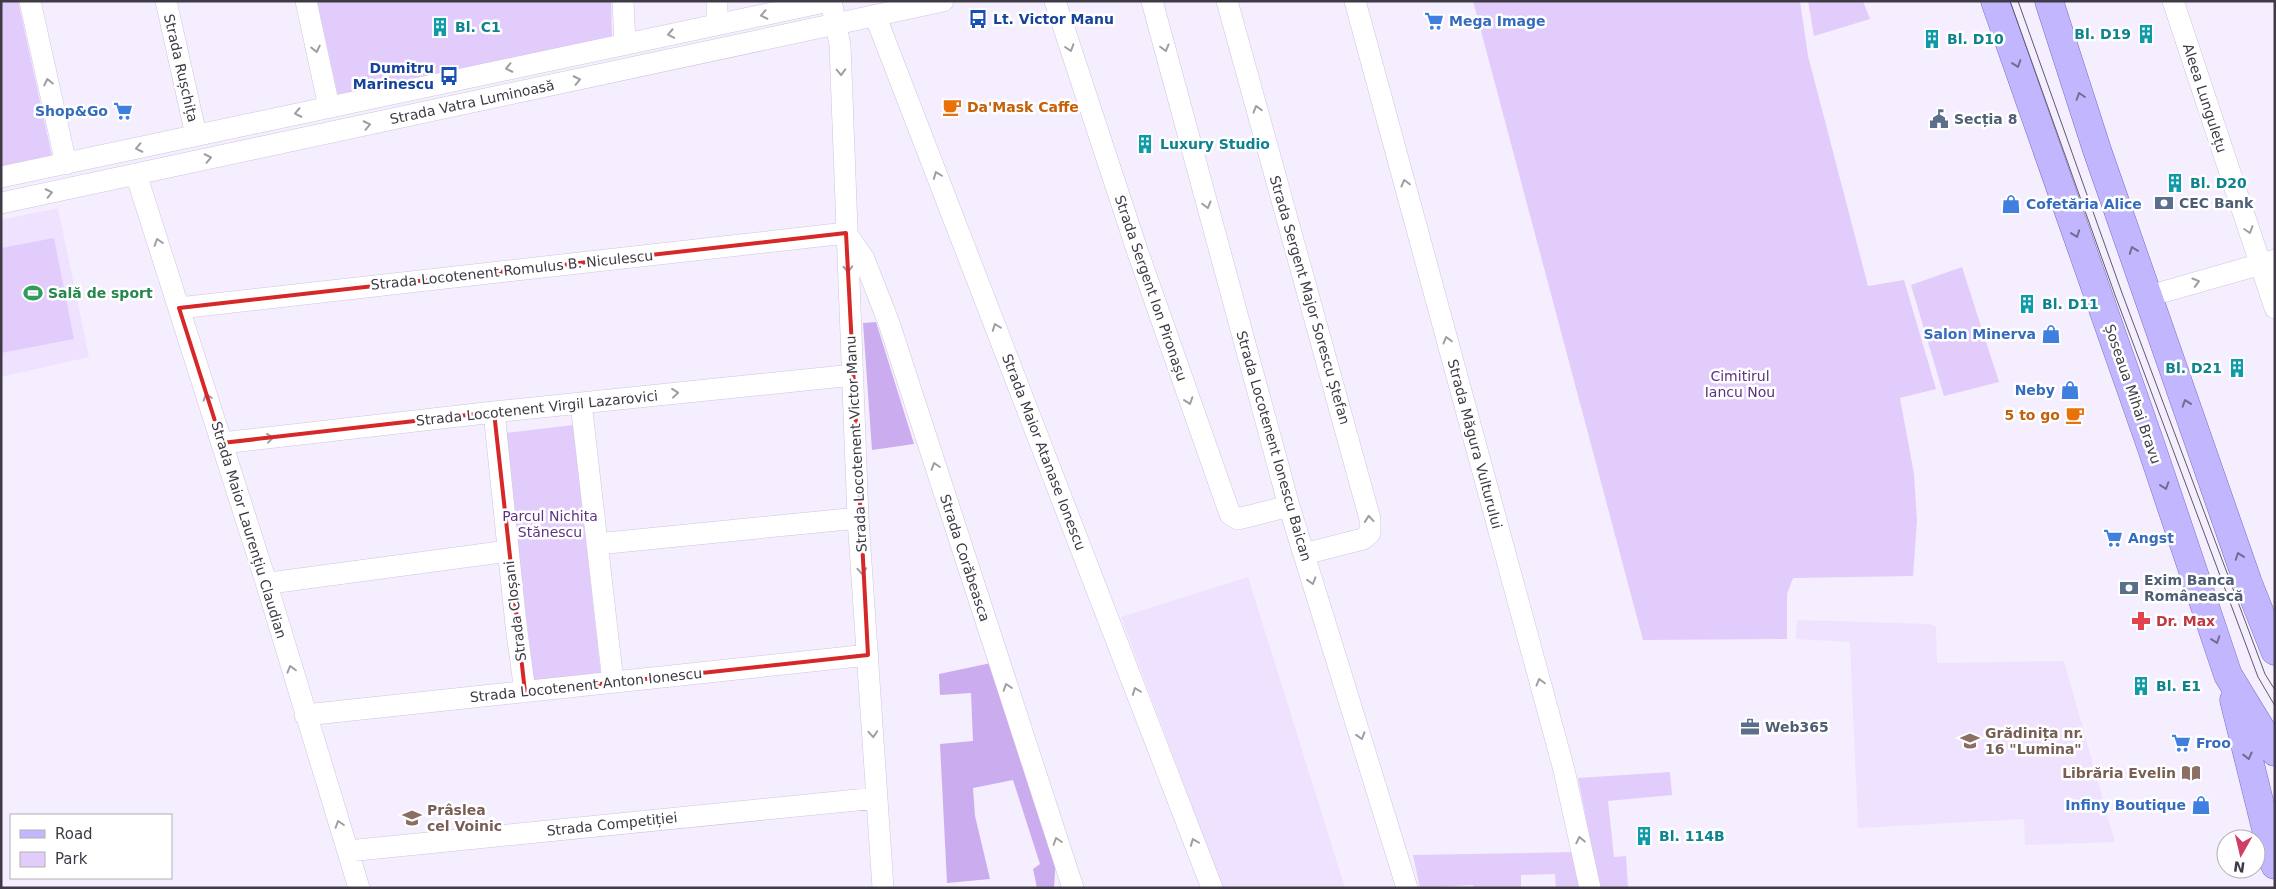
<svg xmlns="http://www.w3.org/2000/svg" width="2276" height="889" viewBox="0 0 2276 889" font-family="'DejaVu Sans',sans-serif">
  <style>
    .built { fill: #efe2fe }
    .green { fill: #e2ccfc }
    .forest { fill: #cbacef }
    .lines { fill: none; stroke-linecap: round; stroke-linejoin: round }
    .minor-casing { stroke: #cfc4de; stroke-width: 22 }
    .major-casing { stroke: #7a6cbd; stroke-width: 29 }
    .minor { stroke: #fff; stroke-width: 21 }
    .major { stroke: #c2b7fe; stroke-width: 28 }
    .tram { stroke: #5f5a66; stroke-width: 1 }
    .oneway { stroke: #9f9ca2 }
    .oneway2 { stroke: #736c8f }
    .marked { fill: none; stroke: #d62828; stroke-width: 4; stroke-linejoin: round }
    .labels { text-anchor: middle; stroke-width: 5; stroke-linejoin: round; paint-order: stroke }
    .transit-label { font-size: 14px; font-weight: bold; fill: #164399; stroke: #fff; text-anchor: start }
    .shop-label { font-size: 14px; font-weight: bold; fill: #366cbe; stroke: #fff; text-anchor: start }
    .culture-label { font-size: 14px; font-weight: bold; fill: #0d838f; stroke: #fff; text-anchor: start }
    .street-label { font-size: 14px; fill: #3f3a45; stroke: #fff }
    .food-label { font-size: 14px; font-weight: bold; fill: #c56008; stroke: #fff; text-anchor: start }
    .service-label { font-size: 14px; font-weight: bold; fill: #4e5e75; stroke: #fff; text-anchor: start }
    .leisure-label { font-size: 14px; font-weight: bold; fill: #27864d; stroke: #fff; text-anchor: start }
    .park-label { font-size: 14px; fill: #5b3380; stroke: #fff }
    .health-label { font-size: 14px; font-weight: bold; fill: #be3a42; stroke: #fff; text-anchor: start }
    .education-label { font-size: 14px; font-weight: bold; fill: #785e54; stroke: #fff; text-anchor: start }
  </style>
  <rect width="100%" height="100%" fill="#f5eefe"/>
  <path class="built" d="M58 208 89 357 1 377V220Z
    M1248 577 1345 888H1223L1121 617Z
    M1797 620 1930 624 1936 627 1937 663 2064 661 2115 842 2025 845 2024 819 1858 828 1850 642 1796 639Z"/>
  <path class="green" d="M1 1H18L52 156 1 167Z
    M317 1H611L612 36 338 96Z
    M1473 1H1800L1808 56 1868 286 1904 280 1936 389 1900 398 1914 474 1917 521 1913 576 1793 578 1787 594V639L1643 640Z
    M1808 1H1863L1870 19 1814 36Z
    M54 238 74 339 1 353V248Z
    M1962 267 1999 382 1944 396 1911 285Z
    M573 425 601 676 534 683 505 433Z
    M1670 772 1672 795 1608 801 1614 857 1626 856 1628 888H1600L1578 778Z
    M1574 852 1580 888H1556L1555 874 1521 875V888H1473V885L1420 888 1413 855Z"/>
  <path class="forest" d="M876 322 914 444 872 450 863 323Z
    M991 663 1056 857 1054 888H1037L1033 869 1040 864 1013 780 973 788 975 816 990 879 947 883 940 744 973 741 971 693 940 695 939 674Z"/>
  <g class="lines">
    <g class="minor-casing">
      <path id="minor" d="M30 1 66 164
        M166 1 196 135
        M306 1 329 107
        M623 1 625 44
        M717 1V25
        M831 1 840 45 858 518 883 888
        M1055 1 1138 253 1230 514 1238 519 1289 506
        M1152 1 1289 506 1407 888
        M1227 1 1370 519V533L1363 539 1304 554
        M1355 1 1564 770 1590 888
        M2173 1 2275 308
        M875 15 1212 888
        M136 174 266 582 359 888
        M1 177 829 1
        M1 203 943 1
        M2149 296 2275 260
        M179 308 846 233 864 259 889 323 1073 888
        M581 403 613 682
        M494 412 516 625 525 692
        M222 443 494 412 853 375
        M597 544 858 518
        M266 582 270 583 508 551
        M305 715 868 655
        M348 851 877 798"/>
    </g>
    <g class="major-casing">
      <path id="major" d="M1995 1 2151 446 2228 675 2275 752
        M2049 1 2097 150 2248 583 2275 651
        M2234 700 2275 865"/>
    </g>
    <use href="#minor" class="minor"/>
    <use href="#major" class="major"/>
    <path class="tram" d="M2010 1 2115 295 2258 677 2275 706
      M2018 1 2122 293 2265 674 2275 690"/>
  </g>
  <defs><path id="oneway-chevron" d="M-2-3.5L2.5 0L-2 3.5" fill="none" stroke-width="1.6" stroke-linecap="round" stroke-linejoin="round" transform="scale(1.25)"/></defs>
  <g class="oneway">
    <use href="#oneway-chevron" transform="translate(764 15) rotate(168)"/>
    <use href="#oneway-chevron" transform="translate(671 34) rotate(169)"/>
    <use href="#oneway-chevron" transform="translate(1070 48) rotate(72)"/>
    <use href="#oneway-chevron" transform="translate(1165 48) rotate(75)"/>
    <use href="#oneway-chevron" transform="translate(316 49) rotate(78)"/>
    <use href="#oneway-chevron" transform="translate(509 68) rotate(168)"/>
    <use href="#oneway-chevron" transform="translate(841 72) rotate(88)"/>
    <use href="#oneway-chevron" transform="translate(577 80) rotate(-12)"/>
    <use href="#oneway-chevron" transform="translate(48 82) rotate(-102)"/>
    <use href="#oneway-chevron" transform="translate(1257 109) rotate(-106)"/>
    <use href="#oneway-chevron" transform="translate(298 113) rotate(168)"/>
    <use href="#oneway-chevron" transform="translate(367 125) rotate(-12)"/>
    <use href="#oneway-chevron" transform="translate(139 148) rotate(168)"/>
    <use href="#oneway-chevron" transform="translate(208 158) rotate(-12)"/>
    <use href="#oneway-chevron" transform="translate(937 175) rotate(-111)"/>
    <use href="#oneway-chevron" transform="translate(1405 183) rotate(-105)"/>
    <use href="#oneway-chevron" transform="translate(49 193) rotate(-12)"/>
    <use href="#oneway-chevron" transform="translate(1207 205) rotate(75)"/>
    <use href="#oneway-chevron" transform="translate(2249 230) rotate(72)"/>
    <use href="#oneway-chevron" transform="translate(158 242) rotate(-108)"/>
    <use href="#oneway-chevron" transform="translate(848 269) rotate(87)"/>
    <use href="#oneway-chevron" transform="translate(2196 282) rotate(-16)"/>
    <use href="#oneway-chevron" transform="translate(996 327) rotate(-111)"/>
    <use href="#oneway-chevron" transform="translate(1447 340) rotate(-105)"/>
    <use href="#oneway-chevron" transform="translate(675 393) rotate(-6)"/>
    <use href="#oneway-chevron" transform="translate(207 397) rotate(-108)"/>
    <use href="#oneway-chevron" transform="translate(1189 401) rotate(71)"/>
    <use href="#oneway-chevron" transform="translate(270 438) rotate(-7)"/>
    <use href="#oneway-chevron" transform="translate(935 466) rotate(-108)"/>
    <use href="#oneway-chevron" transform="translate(1369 519) rotate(-95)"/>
    <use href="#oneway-chevron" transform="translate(862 571) rotate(86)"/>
    <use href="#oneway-chevron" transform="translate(1312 581) rotate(73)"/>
    <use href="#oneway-chevron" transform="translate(291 669) rotate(-106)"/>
    <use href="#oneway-chevron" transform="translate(1540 682) rotate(-105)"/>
    <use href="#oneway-chevron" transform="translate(1007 687) rotate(-108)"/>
    <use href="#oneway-chevron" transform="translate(1136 691) rotate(-111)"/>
    <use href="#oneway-chevron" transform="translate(873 734) rotate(86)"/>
    <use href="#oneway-chevron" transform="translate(1361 736) rotate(73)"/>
    <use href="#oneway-chevron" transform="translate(339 824) rotate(-108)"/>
    <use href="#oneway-chevron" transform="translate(1580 840) rotate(-102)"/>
    <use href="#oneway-chevron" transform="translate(1057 841) rotate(-108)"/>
    <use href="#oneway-chevron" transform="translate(1194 842) rotate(-111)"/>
  </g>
  <g class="oneway2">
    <use href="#oneway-chevron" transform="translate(2017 64) rotate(71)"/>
    <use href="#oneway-chevron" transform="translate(2080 96) rotate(-108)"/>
    <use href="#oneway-chevron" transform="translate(2076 234) rotate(70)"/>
    <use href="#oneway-chevron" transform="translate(2133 250) rotate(-110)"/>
    <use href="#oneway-chevron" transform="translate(2186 403) rotate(-109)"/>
    <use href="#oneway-chevron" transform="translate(2165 486) rotate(71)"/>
    <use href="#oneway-chevron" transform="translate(2239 556) rotate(-109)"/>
    <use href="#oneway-chevron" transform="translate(2216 640) rotate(71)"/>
    <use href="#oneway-chevron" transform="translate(2248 756) rotate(76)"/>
  </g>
  <path class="marked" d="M846 233 868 655 525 692 494 412 222 443 179 308Z"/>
  <defs>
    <g id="bus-bare" transform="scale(1.5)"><path d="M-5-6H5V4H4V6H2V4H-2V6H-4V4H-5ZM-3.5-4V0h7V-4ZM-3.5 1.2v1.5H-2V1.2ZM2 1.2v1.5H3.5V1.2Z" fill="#1a4fb4" stroke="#fff" stroke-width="2.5" paint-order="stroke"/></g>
    <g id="supermarket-bare" transform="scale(1.5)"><path d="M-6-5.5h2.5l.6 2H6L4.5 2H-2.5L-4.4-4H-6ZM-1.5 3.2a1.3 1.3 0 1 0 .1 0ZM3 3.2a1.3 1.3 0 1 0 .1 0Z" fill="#3f7fe0" stroke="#fff" stroke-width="2.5" paint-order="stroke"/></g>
    <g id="building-bare" transform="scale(1.5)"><path d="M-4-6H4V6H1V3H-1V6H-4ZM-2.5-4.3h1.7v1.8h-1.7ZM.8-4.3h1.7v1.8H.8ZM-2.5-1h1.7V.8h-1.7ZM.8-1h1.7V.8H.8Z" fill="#0f9aa8" stroke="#fff" stroke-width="2.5" paint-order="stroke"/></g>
    <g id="cafe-bare" transform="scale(1.5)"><path d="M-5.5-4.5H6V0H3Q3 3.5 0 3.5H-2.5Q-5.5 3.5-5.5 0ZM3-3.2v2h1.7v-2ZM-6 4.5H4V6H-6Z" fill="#e8710a" stroke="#fff" stroke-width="2.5" paint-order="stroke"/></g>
    <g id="civic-bare" transform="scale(1.5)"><path d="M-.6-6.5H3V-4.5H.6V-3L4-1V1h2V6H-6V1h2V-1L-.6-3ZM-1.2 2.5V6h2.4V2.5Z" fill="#5c6f8a" stroke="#fff" stroke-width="2.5" paint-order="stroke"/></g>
    <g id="bank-bare" transform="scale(1.5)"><path d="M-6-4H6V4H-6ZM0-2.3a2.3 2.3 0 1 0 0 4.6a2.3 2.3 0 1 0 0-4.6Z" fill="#5c6f8a" stroke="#fff" stroke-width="2.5" paint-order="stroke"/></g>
    <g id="shop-bare" transform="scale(1.5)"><path d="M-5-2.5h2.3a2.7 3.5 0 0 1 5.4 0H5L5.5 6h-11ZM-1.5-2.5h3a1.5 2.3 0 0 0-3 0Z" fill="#3f7fe0" stroke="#fff" stroke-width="2.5" paint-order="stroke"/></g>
    <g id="stadium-bare" transform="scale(1.5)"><path d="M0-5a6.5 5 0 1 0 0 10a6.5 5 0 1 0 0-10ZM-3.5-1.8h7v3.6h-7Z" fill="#2e9e5b" stroke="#fff" stroke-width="2.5" paint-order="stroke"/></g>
    <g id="pharmacy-bare" transform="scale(1.5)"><path d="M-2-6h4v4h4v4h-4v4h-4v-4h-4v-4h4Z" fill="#e0444e" stroke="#fff" stroke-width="2.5" paint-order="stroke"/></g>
    <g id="office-bare" transform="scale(1.5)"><path d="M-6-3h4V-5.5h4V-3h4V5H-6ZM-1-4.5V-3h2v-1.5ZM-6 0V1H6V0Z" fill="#5c6f8a" stroke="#fff" stroke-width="2.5" paint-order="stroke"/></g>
    <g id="school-bare" transform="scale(1.5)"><path d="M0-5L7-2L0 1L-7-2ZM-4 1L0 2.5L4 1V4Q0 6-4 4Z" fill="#8d6e63" stroke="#fff" stroke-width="2.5" paint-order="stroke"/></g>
    <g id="library-bare" transform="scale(1.5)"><path d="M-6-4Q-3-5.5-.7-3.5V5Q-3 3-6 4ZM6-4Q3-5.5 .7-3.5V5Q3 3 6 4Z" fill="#8d6e63" stroke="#fff" stroke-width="2.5" paint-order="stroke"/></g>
  </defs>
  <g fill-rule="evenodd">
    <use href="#bus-bare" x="978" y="19"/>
    <use href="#supermarket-bare" x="1434" y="21"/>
    <use href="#building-bare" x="440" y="27"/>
    <use href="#building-bare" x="2146" y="34"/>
    <use href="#building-bare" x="1932" y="39"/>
    <use href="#bus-bare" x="449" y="76"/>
    <use href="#cafe-bare" x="952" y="107"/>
    <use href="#supermarket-bare" x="123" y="111"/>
    <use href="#civic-bare" x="1939" y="119"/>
    <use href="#building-bare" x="1145" y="144"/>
    <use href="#building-bare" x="2175" y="183"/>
    <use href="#bank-bare" x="2164" y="203"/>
    <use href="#shop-bare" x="2011" y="204"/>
    <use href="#stadium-bare" x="33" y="293"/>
    <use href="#building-bare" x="2027" y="304"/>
    <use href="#shop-bare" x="2051" y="334"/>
    <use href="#building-bare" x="2237" y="368"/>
    <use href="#shop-bare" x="2070" y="390"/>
    <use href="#cafe-bare" x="2075" y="415"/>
    <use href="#supermarket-bare" x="2113" y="538"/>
    <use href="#bank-bare" x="2129" y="588"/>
    <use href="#pharmacy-bare" x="2141" y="621"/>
    <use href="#building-bare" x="2141" y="686"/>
    <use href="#office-bare" x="1750" y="727"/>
    <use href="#school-bare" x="1970" y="741"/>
    <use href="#supermarket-bare" x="2181" y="743"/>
    <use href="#library-bare" x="2191" y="773"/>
    <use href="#shop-bare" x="2201" y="805"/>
    <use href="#school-bare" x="412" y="818"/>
    <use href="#building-bare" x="1644" y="836"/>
  </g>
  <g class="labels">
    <g class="transit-label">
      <text x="993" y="24">Lt. Victor Manu</text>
      <text x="434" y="73" text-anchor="end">Dumitru<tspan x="434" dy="16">Marinescu</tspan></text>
    </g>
    <g class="shop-label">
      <text x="1449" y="26">Mega Image</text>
      <text x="108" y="116" text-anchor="end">Shop&amp;Go</text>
      <text x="2026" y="209">Cofetăria Alice</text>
      <text x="2036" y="339" text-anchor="end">Salon Minerva</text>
      <text x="2055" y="395" text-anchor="end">Neby</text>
      <text x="2128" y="543">Angst</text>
      <text x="2196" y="748">Froo</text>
      <text x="2186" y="810" text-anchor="end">Infiny Boutique</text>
    </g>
    <g class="culture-label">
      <text x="455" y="32">Bl. C1</text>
      <text x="2131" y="39" text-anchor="end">Bl. D19</text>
      <text x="1947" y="44">Bl. D10</text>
      <text x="1160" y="149">Luxury Studio</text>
      <text x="2190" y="188">Bl. D20</text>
      <text x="2042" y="309">Bl. D11</text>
      <text x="2222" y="373" text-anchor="end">Bl. D21</text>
      <text x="2156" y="691">Bl. E1</text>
      <text x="1659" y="841">Bl. 114B</text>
    </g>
    <g class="street-label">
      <text transform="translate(181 68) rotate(77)" y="5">Strada Rușchița</text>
      <text transform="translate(2205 98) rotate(72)" y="5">Aleea Lungulețu</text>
      <text transform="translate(472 102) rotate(-12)" y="5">Strada Vatra Luminoasă</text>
      <text transform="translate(512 270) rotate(-6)" y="5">Strada Locotenent Romulus B. Niculescu</text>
      <text transform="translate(1151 288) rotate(71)" y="5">Strada Sergent Ion Pironașu</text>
      <text transform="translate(1310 300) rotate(74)" y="5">Strada Sergent Major Sorescu Ștefan</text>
      <text transform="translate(2133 394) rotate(71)" y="5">Șoseaua Mihai Bravu</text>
      <text transform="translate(537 408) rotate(-6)" y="5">Strada Locotenent Virgil Lazarovici</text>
      <text transform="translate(856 444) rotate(-93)" y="5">Strada Locotenent Victor Manu</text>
      <text transform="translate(1475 444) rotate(75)" y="5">Strada Măgura Vulturului</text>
      <text transform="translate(1274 446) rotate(74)" y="5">Strada Locotenent Ionescu Baican</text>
      <text transform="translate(1044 452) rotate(69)" y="5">Strada Maior Atanase Ionescu</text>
      <text transform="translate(249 530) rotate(73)" y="5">Strada Maior Laurențiu Claudian</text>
      <text transform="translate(965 558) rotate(72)" y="5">Strada Corăbeasca</text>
      <text transform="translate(515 611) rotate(-97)" y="5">Strada Cloșani</text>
      <text transform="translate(586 685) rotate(-6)" y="5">Strada Locotenent Anton Ionescu</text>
      <text transform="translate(612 824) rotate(-6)" y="5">Strada Competiției</text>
    </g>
    <g class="food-label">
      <text x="967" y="112">Da'Mask Caffe</text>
      <text x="2060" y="420" text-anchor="end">5 to go</text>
    </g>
    <g class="service-label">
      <text x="1954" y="124">Secția 8</text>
      <text x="2179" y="208">CEC Bank</text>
      <text x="2144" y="585">Exim Banca<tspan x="2144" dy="16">Românească</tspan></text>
      <text x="1765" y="732">Web365</text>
    </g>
    <g class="leisure-label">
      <text x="48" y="298">Sală de sport</text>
    </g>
    <g class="park-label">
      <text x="1740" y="381">Cimitirul<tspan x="1740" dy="16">Iancu Nou</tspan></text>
      <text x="550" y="521">Parcul Nichita<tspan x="550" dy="16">Stănescu</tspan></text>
    </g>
    <g class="health-label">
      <text x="2156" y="626">Dr. Max</text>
    </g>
    <g class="education-label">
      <text x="1985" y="738">Grădinița nr.<tspan x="1985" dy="16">16 "Lumina"</tspan></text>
      <text x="2176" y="778" text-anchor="end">Librăria Evelin</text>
      <text x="427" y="815">Prâslea<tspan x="427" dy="16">cel Voinic</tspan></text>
    </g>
  </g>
  <rect width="2276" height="889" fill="none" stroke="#3f3a45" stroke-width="5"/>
  <rect x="10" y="814" width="162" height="65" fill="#ffffff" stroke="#b2b0b5"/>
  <rect x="20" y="830" width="25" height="8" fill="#c2b7fe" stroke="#b2b0b5"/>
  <text x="55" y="839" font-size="15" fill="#3f3a45">Road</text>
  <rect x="20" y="852" width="25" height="15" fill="#e2ccfc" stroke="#b2b0b5"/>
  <text x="55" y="864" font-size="15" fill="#3f3a45">Park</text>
  <g transform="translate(2241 854) rotate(188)"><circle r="24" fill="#ffffff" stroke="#b2b0b5"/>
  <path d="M0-4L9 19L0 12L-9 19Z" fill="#ce3f66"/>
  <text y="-8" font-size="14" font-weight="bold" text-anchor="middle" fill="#3f3a45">N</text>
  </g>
</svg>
